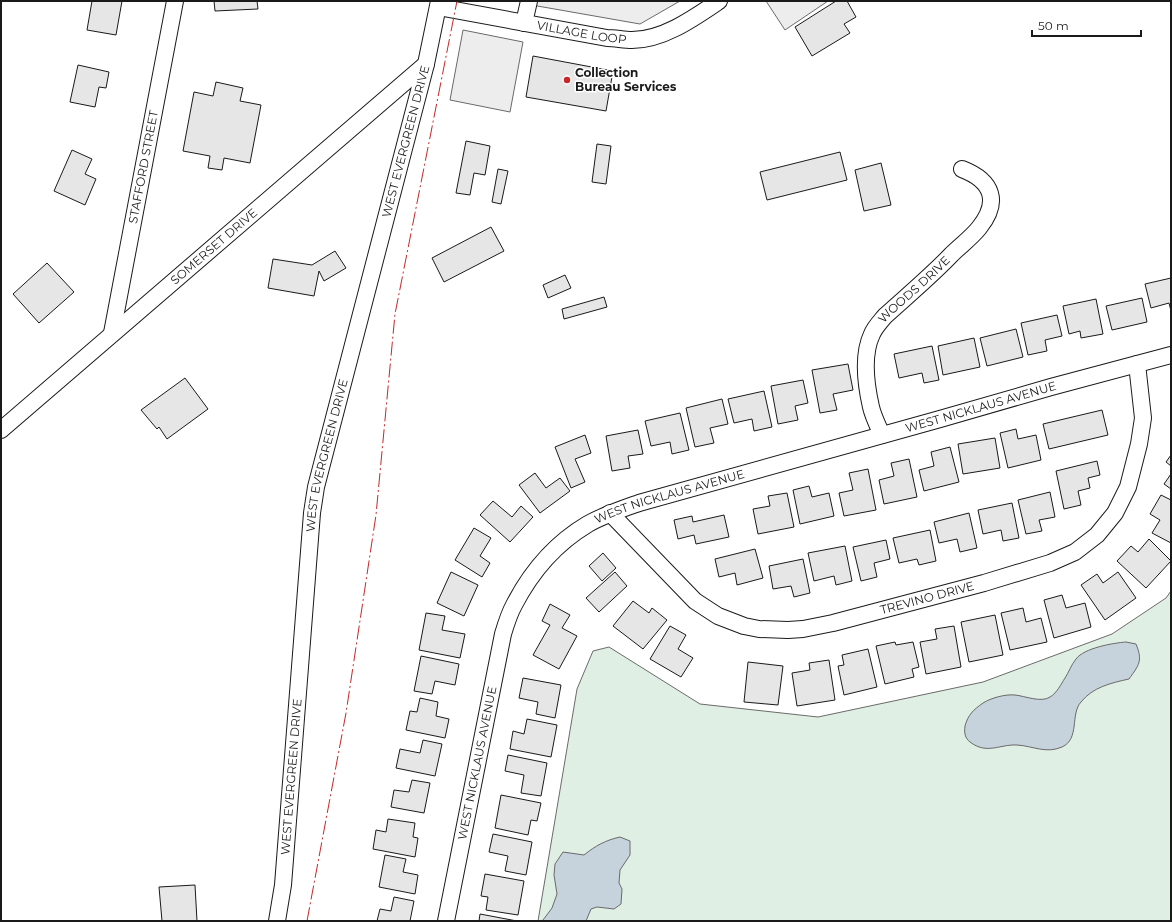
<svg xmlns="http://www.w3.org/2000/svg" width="1172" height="922" viewBox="0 0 1172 922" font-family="Montserrat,sans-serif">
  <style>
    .green { fill: #e0efe3; stroke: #6a6a6a }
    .parking { fill: #ededed; stroke: #6a6a6a }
    .water { fill: #c6d2dc; stroke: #6a6a6a }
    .building { fill: #e6e6e6; stroke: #1a1a1a }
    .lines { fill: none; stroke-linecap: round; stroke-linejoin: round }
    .minor-casing { stroke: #1a1a1a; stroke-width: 18 }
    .minor { stroke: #fff; stroke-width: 16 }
    .power { stroke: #c62828; stroke-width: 1; stroke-dasharray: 14 3 2 3; stroke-linecap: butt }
    .poi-dot { fill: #c62828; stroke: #fff; stroke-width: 1.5 }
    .labels { text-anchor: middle; stroke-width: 3; stroke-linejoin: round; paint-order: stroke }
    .street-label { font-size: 12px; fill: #1a1a1a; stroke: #fff }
    .poi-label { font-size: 12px; font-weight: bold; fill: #1a1a1a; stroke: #fff; text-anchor: start }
  </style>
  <rect width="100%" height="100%" fill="#fff"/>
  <path class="green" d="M1171 591V921H538L577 689 593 651 609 647 700 704 818 717 983 682 1112 634 1166 598Z"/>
  <path class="parking" d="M526 1H680L640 24 526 4Z
    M766 1H828L785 30Z
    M463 30 523 42 510 112 450 100Z"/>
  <path class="water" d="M1126 642 1136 644C1143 661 1139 665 1129 679 1111 683 1093 687 1081 702 1070 714 1080 739 1062 747 1046 754 1033 746 1017 745 1000 744 987 755 970 742 965 738 964 733 965 726 968 715 973 710 983 703 991 698 1005 694 1015 695 1025 696 1041 703 1050 697 1057 693 1061 684 1065 678 1069 672 1071 665 1076 659 1084 648 1113 643 1126 642Z
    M620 837 630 841V855L620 870 619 883 622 889 621 904 614 909 597 907 591 909 586 921H543V920L552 908 557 894 554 875 555 864 563 852 584 855C595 846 606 840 620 837Z"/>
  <path class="building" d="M92 1H122L116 35 87 30Z
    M214 1H257L258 9 215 11Z
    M836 1H847L856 17 844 24 850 33 812 56 795 27Z
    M533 56 613 71 606 111 526 97Z
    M78 65 109 72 106 88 99 87 95 107 70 102Z
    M216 82 243 88 240 101 261 105 250 163 224 158 222 170 208 168 210 156 183 151 194 92 213 96Z
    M466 141 490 146 485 175 474 173 470 195 456 193Z
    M597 144 611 146 606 184 592 182Z
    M72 150 92 159 85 174 96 179 85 205 54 191Z
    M840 152 847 180 767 200 760 172Z
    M881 163 891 205 864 211 855 170Z
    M498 169 508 171 501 204 492 202Z
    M491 227 504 251 444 282 432 258Z
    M335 251 346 268 324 281 319 271 314 296 268 288 273 259 312 265Z
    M47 263 74 292 39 323 13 294Z
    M565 275 571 288 548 298 543 285Z
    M1171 278V311L1169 303 1151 308 1145 284Z
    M604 297 607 307 564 319 562 309Z
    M1142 298 1147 322 1112 330 1106 306Z
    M1096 299 1103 334 1081 338 1080 331 1069 334 1063 306Z
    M1057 315 1062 336 1045 340 1047 351 1028 355 1021 323Z
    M1016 329 1023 357 987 366 980 338Z
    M974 338 980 367 943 375 938 346Z
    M932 346 939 380 924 383 922 373 899 378 894 354Z
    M848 364 853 390 833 394 837 410 820 413 812 370Z
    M185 378 208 409 167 439 159 427 157 429 141 410Z
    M803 380 808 403 795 406 798 420 778 424 771 386Z
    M764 391 772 427 754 431 752 419 734 423 728 399Z
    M722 399 728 424 710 428 714 443 695 447 686 408Z
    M1102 410 1108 435 1049 449 1043 424Z
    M680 413 689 450 672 454 670 442 651 446 645 421Z
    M1016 429 1018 439 1036 435 1041 460 1008 468 1000 433Z
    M638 430 643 454 628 456 630 468 612 471 606 436Z
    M585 435 591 453 575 459 585 482 571 488 555 447Z
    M995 438 1000 468 963 474 958 444Z
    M950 447 959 482 924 491 919 470 934 466 931 452Z
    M1171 455V466L1166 462Z
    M909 459 917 497 884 504 879 480 894 476 891 463Z
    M1097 461 1100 475 1088 478 1090 488 1078 491 1081 505 1064 509 1056 471Z
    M868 469 876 510 844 516 839 493 853 490 849 473Z
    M535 473 546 488 560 478 570 491 540 513 519 485Z
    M1171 474V489L1164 484Z
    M809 486 812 497 829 493 834 516 800 524 793 490Z
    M1050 492 1055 517 1039 520 1042 531 1026 534 1018 500Z
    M787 493 794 527 758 534 753 509 770 506 768 496Z
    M1161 495 1171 500V543L1152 533 1160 520 1150 514Z
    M493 501 512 517 521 506 533 517 510 542 480 515Z
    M1012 503 1019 538 1003 541 1001 530 983 534 978 510Z
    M969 513 977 548 960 552 957 539 939 543 934 522Z
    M724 515 729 537 696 544 694 535 678 539 674 520 692 516 693 522Z
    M474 528 491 538 480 556 490 563 482 577 455 560Z
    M930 530 936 561 919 565 917 559 899 563 893 538Z
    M1149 539 1171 561 1146 588 1117 561 1131 546 1138 552Z
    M886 540 890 559 874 563 877 577 861 581 853 547Z
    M845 546 852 581 836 585 834 576 814 581 808 553Z
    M755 549 763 578 737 585 735 573 719 577 715 559Z
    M603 553 616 568 602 581 589 566Z
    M803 559 810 593 794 597 791 586 773 589 769 566Z
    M451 572 478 585 464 616 437 603Z
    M615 572 627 586 599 612 586 598Z
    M1118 572 1136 598 1105 620 1081 585 1097 574 1103 583Z
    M1062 595 1066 608 1085 603 1091 627 1054 638 1044 600Z
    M633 601 649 613 652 608 667 620 643 649 613 626Z
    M550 604 570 615 562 628 577 636 559 669 533 655 550 625 542 621Z
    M1023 608 1026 622 1041 618 1047 642 1010 650 1001 613Z
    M426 613 445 616 442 630 465 634 460 658 419 650Z
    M995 615 1003 655 969 662 961 622Z
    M670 626 686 635 678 649 693 658 681 677 650 659Z
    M954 626 961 667 926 674 920 642 937 639 935 629Z
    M895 642 896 645 913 642 919 667 912 669 914 677 885 684 876 646Z
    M868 649 877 687 844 695 838 666 844 665 842 655Z
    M421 656 459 664 455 685 435 681 432 694 414 691Z
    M829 660 835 700 797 706 792 673 810 670 809 663Z
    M748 662 783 666 778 705 744 702Z
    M523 678 561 685 555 718 536 714 538 702 519 698Z
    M420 698 438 702 436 716 449 719 445 738 406 730 410 711 417 712Z
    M527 719 557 725 551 757 510 749 513 731 524 734Z
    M423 740 442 744 435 776 396 768 400 749 420 753Z
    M508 755 547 763 541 796 521 793 524 775 505 771Z
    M412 780 430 783 424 813 391 807 394 790 409 792Z
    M501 795 541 803 537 821 531 820 528 835 495 828Z
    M388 819 415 823 413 837 418 838 415 857 373 849 376 830 386 832Z
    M493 834 532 842 526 875 505 871 508 856 489 852Z
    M385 855 406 859 403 872 418 875 415 894 379 887Z
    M485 874 524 881 518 915 486 910 488 897 481 896Z
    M195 885 197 921H162L159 887Z
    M394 897 414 901 410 921H377L380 909 391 911Z
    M480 914 517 921H479Z"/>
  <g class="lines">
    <g class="minor-casing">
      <g id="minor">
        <path id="s1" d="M438 7 607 38C615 38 624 40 632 40 663 40 694 18 719 1"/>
        <path d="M524 23 529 1"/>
        <path id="s2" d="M112 333 175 1"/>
        <path id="s3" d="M1 430 426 64"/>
        <path id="s4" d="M882 435C878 426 873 416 871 407 866 385 862 355 872 334 875 327 880 322 885 316 907 296 931 276 952 254 961 245 971 238 979 228 1000 202 993 181 962 169"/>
        <path id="s5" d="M610 513 695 601 718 616 744 626 759 629 788 630 803 629 833 623 984 583 1050 563 1075 552 1097 535 1115 513 1128 487 1139 444 1143 418 1137 364"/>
        <path id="s6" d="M277 921 283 885 312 513 316 487 426 64 439 1"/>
        <path id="s7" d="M446 921 503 634C506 624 509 614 514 605 531 572 556 543 588 524 604 515 622 509 639 503L940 419 1051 387 1171 355"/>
      </g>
    </g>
    <use href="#minor" class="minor"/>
    <path class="power" d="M307 921 346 713 376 515 395 314 457 1"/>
  </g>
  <circle class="poi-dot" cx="567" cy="80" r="4"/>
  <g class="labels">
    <g class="street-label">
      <text dy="4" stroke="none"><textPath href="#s1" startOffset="146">VILLAGE LOOP</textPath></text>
      <text dy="4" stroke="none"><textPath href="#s6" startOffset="793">WEST EVERGREEN DRIVE</textPath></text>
      <text dy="4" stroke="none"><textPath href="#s2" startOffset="169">STAFFORD STREET</textPath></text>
      <text dy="4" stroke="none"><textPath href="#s3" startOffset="281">SOMERSET DRIVE</textPath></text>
      <text dy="4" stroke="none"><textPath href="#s4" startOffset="166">WOODS DRIVE</textPath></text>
      <text dy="4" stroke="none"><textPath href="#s7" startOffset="845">WEST NICKLAUS AVENUE</textPath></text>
      <text dy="4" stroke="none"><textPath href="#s6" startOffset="469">WEST EVERGREEN DRIVE</textPath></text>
      <text dy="4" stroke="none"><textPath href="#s7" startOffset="521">WEST NICKLAUS AVENUE</textPath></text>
      <text dy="4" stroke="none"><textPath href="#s5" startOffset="365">TREVINO DRIVE</textPath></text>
      <text dy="4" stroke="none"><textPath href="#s7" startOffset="161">WEST NICKLAUS AVENUE</textPath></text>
      <text dy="4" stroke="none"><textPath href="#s6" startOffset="145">WEST EVERGREEN DRIVE</textPath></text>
    </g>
    <g class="poi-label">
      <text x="575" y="77">Collection<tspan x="575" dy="14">Bureau Services</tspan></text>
    </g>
  </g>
  <rect width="1172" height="922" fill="none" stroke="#1a1a1a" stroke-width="4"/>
  <path d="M1032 30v6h109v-6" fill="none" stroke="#1a1a1a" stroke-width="2"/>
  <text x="1038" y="30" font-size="12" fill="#1a1a1a" stroke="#ffffff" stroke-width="3" paint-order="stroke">50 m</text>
</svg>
